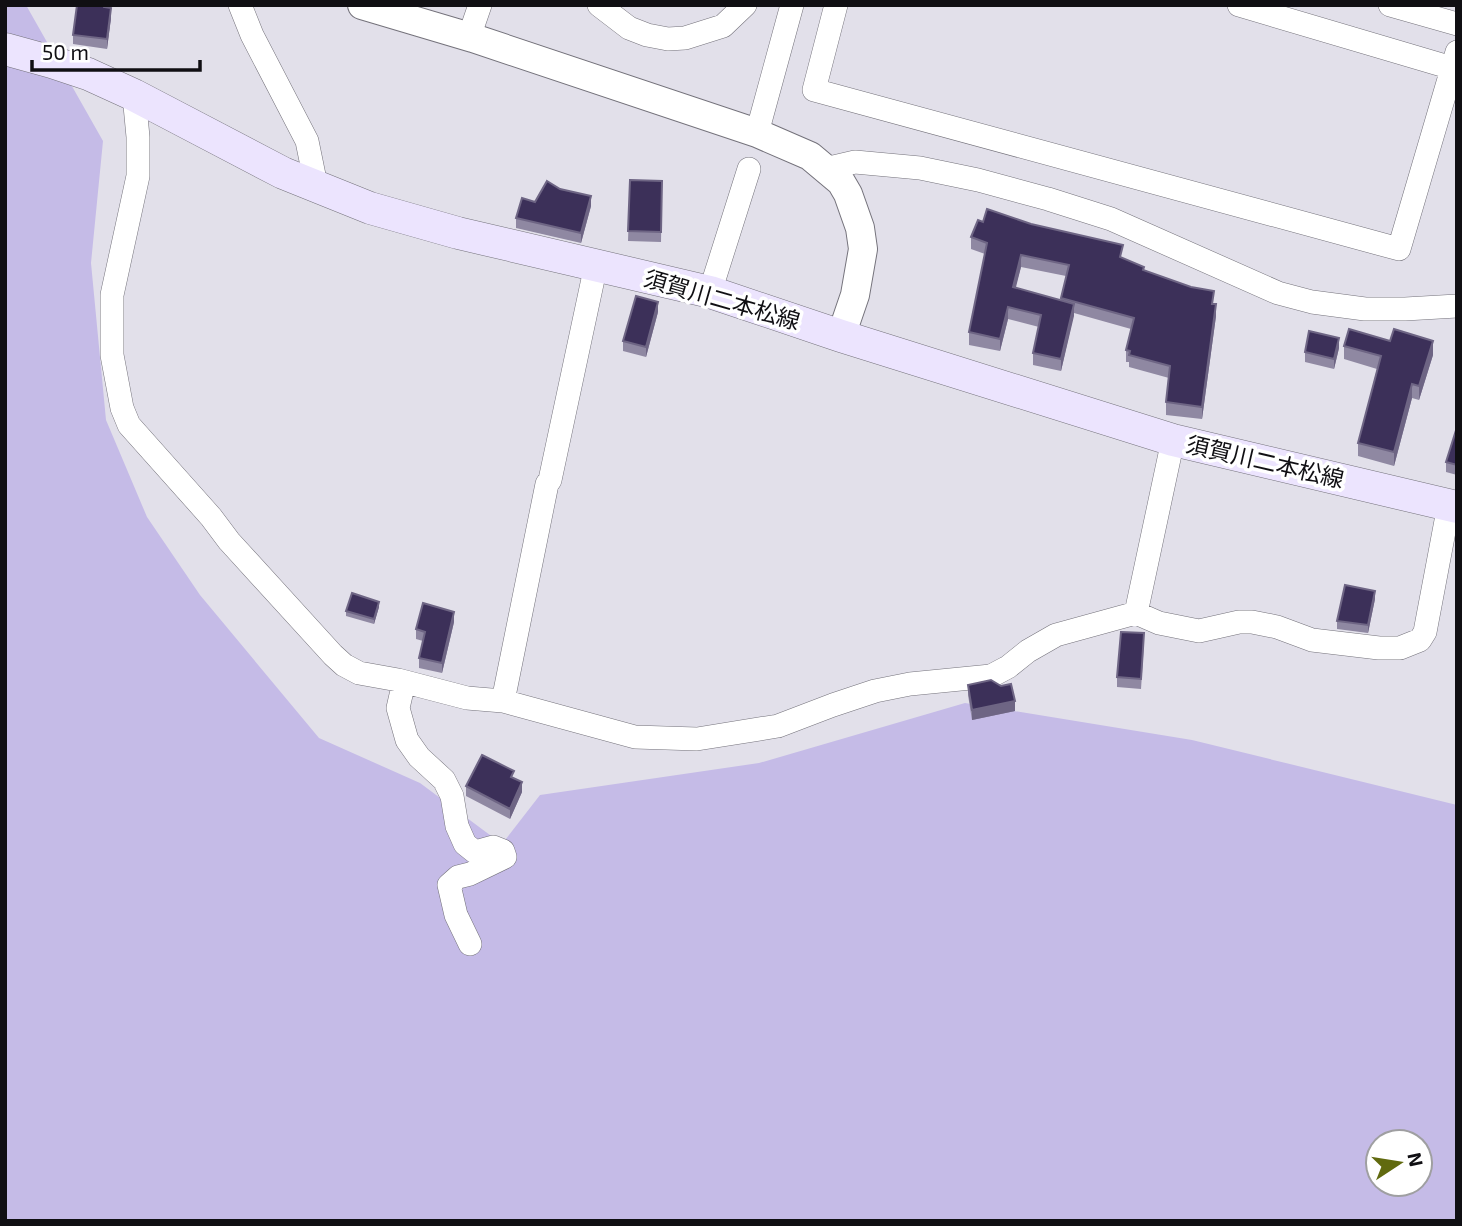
<svg xmlns="http://www.w3.org/2000/svg" width="1462" height="1226" viewBox="0 0 1462 1226" font-family="'Exo 2','Noto Sans JP',sans-serif">
  <style>
    .green { fill: #c5bbe7; fill-rule: evenodd }
    .lines { fill: none; stroke-linecap: round; stroke-linejoin: round }
    .minor-casing { stroke: #74727b; stroke-width: 24 }
    .tertiary-casing { stroke: #74727b; stroke-width: 30 }
    .secondary-casing { stroke: #74727b; stroke-width: 33 }
    .minor { stroke: #fff; stroke-width: 23 }
    .tertiary { stroke: #fff; stroke-width: 28 }
    .secondary { stroke: #ece4fe; stroke-width: 32 }
    .wall { fill: #8f88a2; fill-rule: evenodd }
    .shaded-wall { fill: #6e6584 }
    .building { fill: #3c3059; stroke: #6e6584; stroke-width: 2 }
    .labels { text-anchor: middle; stroke-width: 7; stroke-linejoin: round; paint-order: stroke }
    .street-label { font-size: 23px; fill: #100f13; stroke: #fff }
  </style>
  <rect width="100%" height="100%" fill="#e2e0ea"/>
  <path class="green" d="M5 5H26L103 141 91 263 106 420 147 517 200 595 319 738 420 783 502 844 540 795 759 763 965 703 1192 740 1457 805V1221H5ZM1378 1142H1420V1184H1378Z"/>
  <g class="lines">
    <g class="minor-casing">
      <path id="minor" d="M240 5 252 35 307 141 316 185
        M599 5 629 28 647 35 668 39 685 38 723 26 745 5
        M836 5 814 90 1399 249 1457 52
        M1239 5 1452 68
        M1390 5 1457 24
        M469 37 480 5
        M134 95 138 137V176L112 295V355L122 408 129 425 211 517 229 541 333 655 344 665 359 673 398 680 467 698 503 701 635 737 697 739 778 726 833 705 875 691 910 684 991 676 1008 667 1028 651 1056 635 1136 613 1159 623 1199 631 1239 622H1252L1277 627 1312 640 1379 648H1400L1420 640 1425 632 1449 505
        M757 133 792 5
        M825 169 855 162 920 168 978 180 1048 199 1111 219 1278 293 1312 302 1365 309H1405L1457 306
        M710 292 749 169
        M1136 613 1173 440
        M404 682 398 708 407 740 419 757 444 780 452 796 457 826 465 844 475 852 493 847 503 851 505 857 470 874 458 877 449 885 456 915 470 944
        M503 701 547 484 550 480 596 265"/>
    </g>
    <g class="tertiary-casing">
      <path id="tertiary" d="M362 5 473 38 757 133 810 156 841 182 848 194 860 228 863 249 855 295 841 336"/>
    </g>
    <g class="secondary-casing">
      <path id="secondary" d="M5 49 52 62 88 74 134 95 283 173 370 208 458 233 710 292 841 336 1173 440 1457 507"/>
    </g>
    <use href="#minor" class="minor"/>
    <use href="#tertiary" class="tertiary"/>
    <use href="#secondary" class="secondary"/>
  </g>
  <path class="wall" d="M77 5H106V7L111 18 107 49 73 44V35Z
    M630 180 662 181 661 242 628 241Z
    M535 202 591 206 581 243 516 228V218Z
    M971 237 1123 259 1214 304 1216 316 1202 419 1166 415V402L1169 378 1129 367V362H1126V350L1131 329 1074 313 1061 371 1033 365V353L1039 327 1008 319 1000 351 969 345V332L985 254 971 249ZM1021 267 1066 276 1061 300 1015 288Z
    M658 312 646 357 623 351V341Z
    M1344 346 1433 355 1419 400 1412 398 1394 466 1358 456V443L1377 369 1344 359Z
    M1339 348 1334 369 1305 362V352Z
    M1457 427V475L1446 472V462Z
    M1375 599 1368 633 1337 629V621Z
    M379 607 374 624 346 616V611Z
    M454 622 442 673 419 668V658L423 641 416 639V629Z
    M1144 643 1141 689 1117 687V677Z
    M968 685 1001 686 1015 711 972 720 968 695Z
    M514 779 522 792 510 819 466 796V786Z"/>
  <path class="shaded-wall" d="M111 8V18L107 49V39Z
    M591 196V206L581 243V233Z
    M1021 255V267L1013 299V287Z
    M658 302V312L646 357V347Z
    M1074 304V316L1061 371V359Z
    M1216 304V316L1202 419V407Z
    M1008 307V319L1000 351V339Z
    M1339 338V348L1334 369V359Z
    M1433 341V355L1419 400V386Z
    M1412 384V398L1394 466V452Z
    M1375 591V599L1368 633V625Z
    M379 602V607L374 624V619Z
    M454 612V622L442 673V663Z
    M1015 701V711L972 720V710Z
    M522 782V792L510 819V809Z"/>
  <path class="building" d="M77 5H104V7L111 8 107 39 73 35Z
    M630 180 662 181 661 232 628 231Z
    M547 181 560 189 591 196 581 233 516 218 522 198 535 202Z
    M987 209 1031 224 1123 245 1120 257 1144 267 1143 270 1191 287 1214 291 1212 304H1216L1202 407 1166 402 1170 366 1129 355 1130 351 1126 350 1134 318 1061 298 1069 265 1021 255 1013 287 1074 304 1061 359 1033 353 1041 315 1008 307 1000 339 969 332 987 243 971 237 978 220 983 222Z
    M636 296 658 302 646 347 623 341Z
    M1349 329 1390 341 1394 329 1433 341 1419 386 1412 384 1394 452 1358 443 1381 356 1344 346Z
    M1309 331 1339 338 1334 359 1305 352Z
    M1457 427V465L1446 462Z
    M1345 585 1375 591 1368 625 1337 621Z
    M352 593 379 602 374 619 346 611Z
    M423 603 454 612 442 663 419 658 425 632 416 629Z
    M1121 632 1144 633 1141 679 1117 677Z
    M991 680 1001 686 1011 684 1015 701 972 710 968 685Z
    M482 755 514 771 511 777 522 782 510 809 466 786Z"/>
  <g class="labels">
    <g class="street-label">
      <text transform="translate(722 300) rotate(16)" y="8">須賀川二本松線</text>
      <text transform="translate(1265 462) rotate(13)" y="8">須賀川二本松線</text>
    </g>
  </g>
  <rect width="1462" height="1226" fill="none" stroke="#100f13" stroke-width="14"/>
  <g transform="translate(1399 1163) rotate(78)"><circle r="33" fill="#ffffff" stroke="#9f9fa1" stroke-width="2"/>
  <path d="M0-5L12 26L0 18L-12 26Z" fill="#616a0f"/>
  <text y="-10" font-size="19" font-weight="bold" text-anchor="middle" fill="#100f13">N</text>
  </g>
  <path d="M32 60v10h168v-10" fill="none" stroke="#100f13" stroke-width="3.5"/>
  <text x="42" y="60" font-size="21" fill="#100f13" stroke="#ffffff" stroke-width="5" paint-order="stroke">50 m</text>
</svg>
